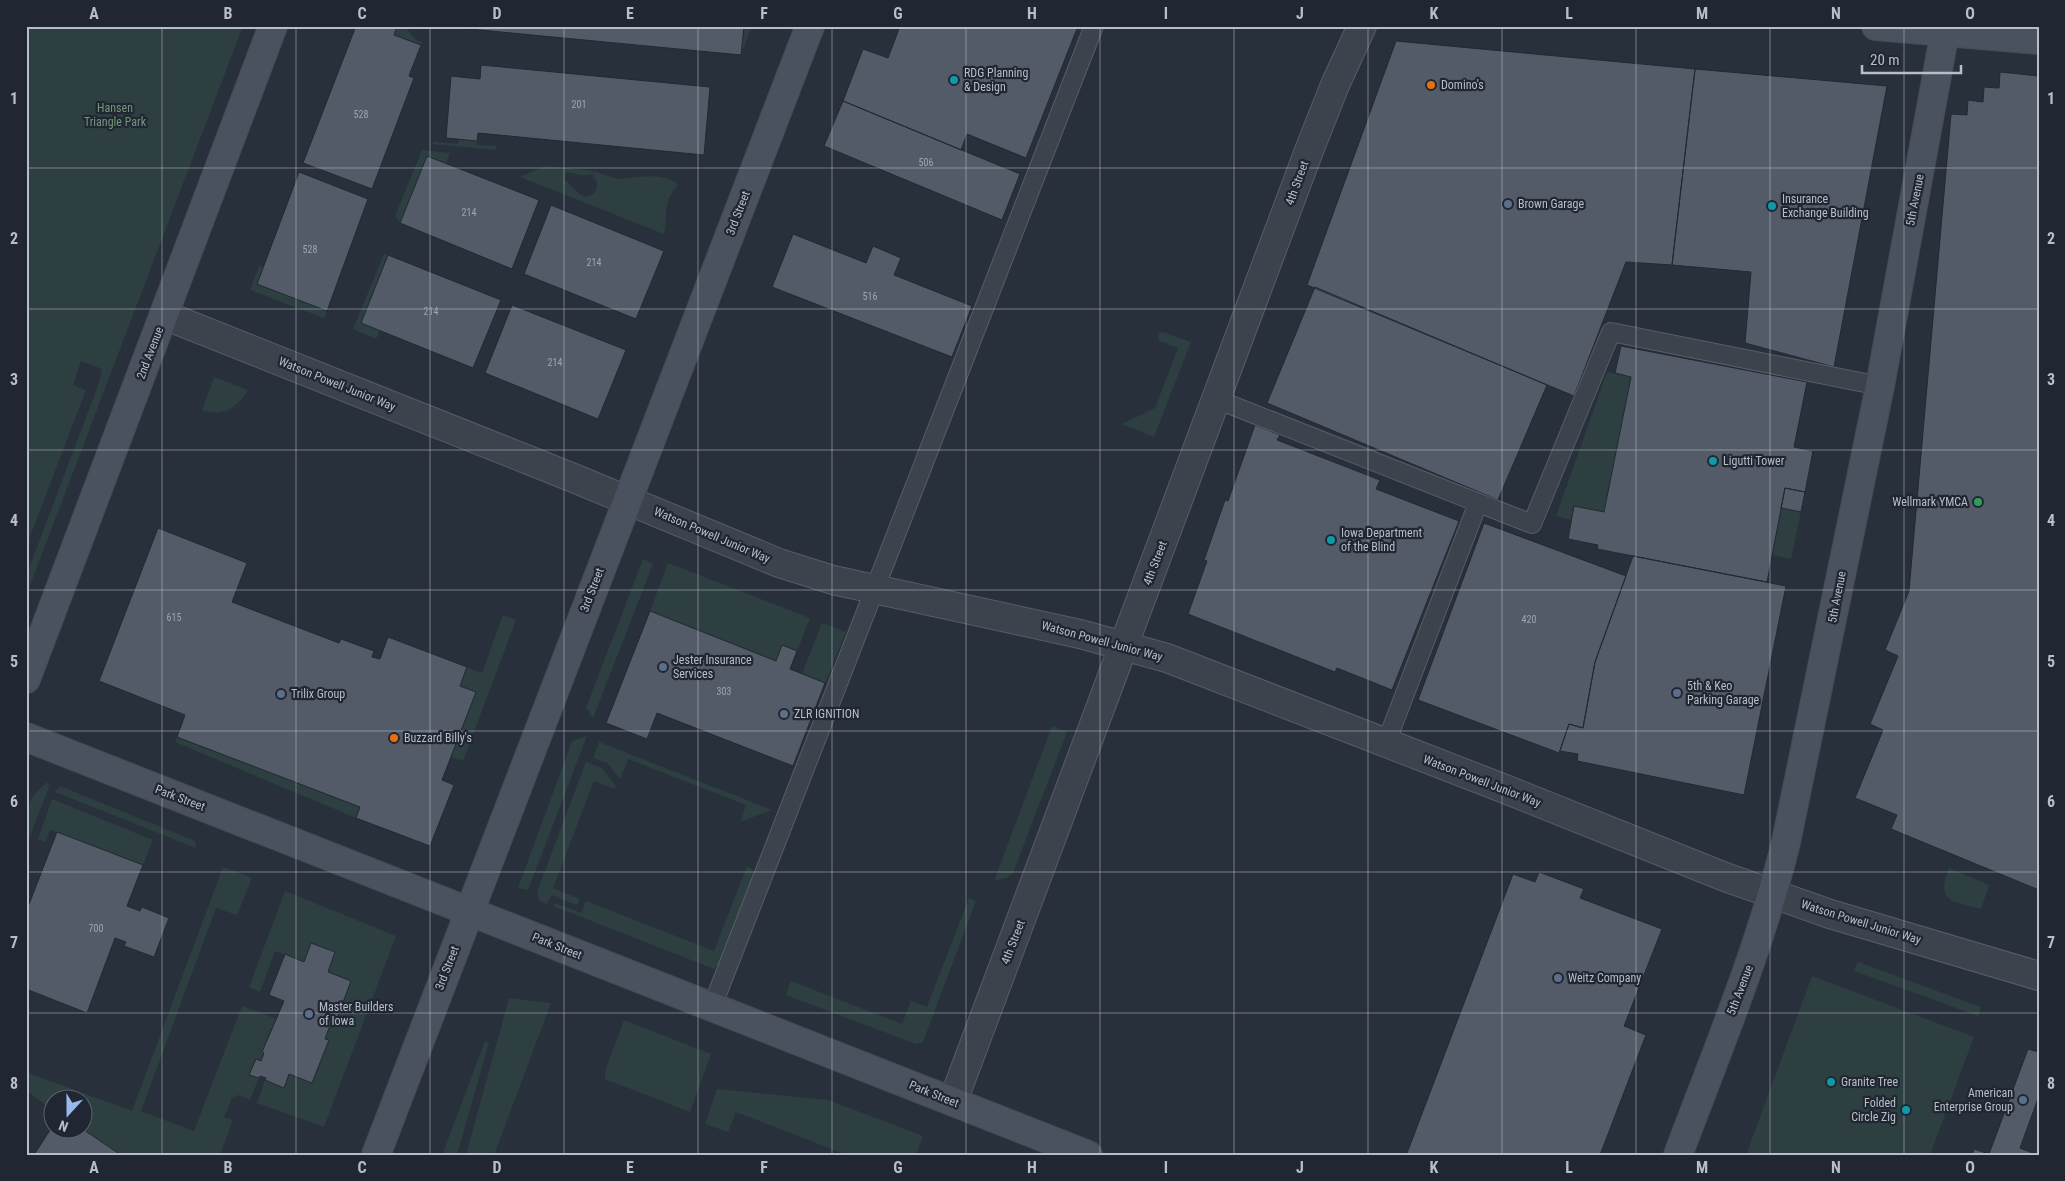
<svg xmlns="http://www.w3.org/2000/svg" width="2065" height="1181" viewBox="0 0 2065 1181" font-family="'Roboto Condensed',sans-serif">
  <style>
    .green { fill: #2d3f40 }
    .building { fill: #525b67; stroke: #232934 }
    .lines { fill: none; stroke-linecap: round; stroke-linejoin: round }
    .lane-casing { stroke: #575d68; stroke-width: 20 }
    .street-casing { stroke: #575d68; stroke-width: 30 }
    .secondary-casing { stroke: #454b56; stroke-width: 30 }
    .lane { stroke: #3c434d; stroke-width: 18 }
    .street { stroke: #3c434d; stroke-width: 28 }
    .secondary { stroke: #4a525f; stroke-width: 28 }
    .grid { fill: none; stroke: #b8bec8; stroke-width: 1; stroke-opacity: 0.55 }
    .culture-dot { fill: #0f9aa8; stroke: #212732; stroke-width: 2 }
    .food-dot { fill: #e8710a; stroke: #212732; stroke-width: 2 }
    .service-dot { fill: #5c6f8a; stroke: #212732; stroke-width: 2 }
    .leisure-dot { fill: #2e9e5b; stroke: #212732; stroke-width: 2 }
    .labels { text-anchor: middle; stroke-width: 4.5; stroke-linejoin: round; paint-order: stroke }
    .number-label { font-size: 10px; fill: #9ea5b0 }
    .poi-label { font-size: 12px; fill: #b8bec8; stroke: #212732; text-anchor: start }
    .park-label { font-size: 12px; fill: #72967b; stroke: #212732 }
    .street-label { font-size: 12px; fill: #b8bec8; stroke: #212732 }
    .neatline { fill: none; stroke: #b8bec8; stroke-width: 2 }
    .grid-label { font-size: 16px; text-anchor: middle; font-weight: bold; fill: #b8bec8 }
  </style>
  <rect width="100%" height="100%" fill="#28303c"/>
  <path class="green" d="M26 26H243L26 596V576L99 383 102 369 81 361 73 385 86 390 26 547Z
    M397 26H404L416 40 422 42 421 45 394 35Z
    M744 26H752L741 55Z
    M459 139 477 141V145L496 146V150L433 144V142L458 144Z
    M422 150 450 153 446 164 427 156 400 223 395 216Z
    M545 166 594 171 591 175H581L567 172 565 175V180C573 186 577 194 586 197 595 195 599 189 596 180L592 175 595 171C603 174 614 179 622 179 639 177 664 172 678 185 662 203 668 213 664 234L520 177Z
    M384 254 388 255 361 322 380 330 376 339 353 329Z
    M259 266 264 267 257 284 327 311 324 318 250 290Z
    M1163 332 1191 342 1154 437 1122 424 1155 408 1178 348 1160 341 1158 338 1159 333Z
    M1607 372 1631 377 1604 512 1572 520 1556 516Z
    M214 377 248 390C237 408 223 418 202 410Z
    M1781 508 1801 512 1791 559 1772 555Z
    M643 559 653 564 593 718 586 708Z
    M668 563 810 618 797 651 782 645 776 661 650 611Z
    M503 615 516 620 463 761 451 757 476 693 460 686 467 667 482 673Z
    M822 623 846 632 825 683 802 674Z
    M1052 726 1067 732 1013 873 1007 878 994 881Z
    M587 736 528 890 518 888 572 741Z
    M177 737 360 807 356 818 175 742Z
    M599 742 772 810 742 821 741 820 746 805 628 759 620 779 607 763 593 758Z
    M586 762 602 768 616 786 615 789 594 781 553 888 580 899 577 905 551 895 547 904 539 900 537 892Z
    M48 782 49 787 26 847C26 818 21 801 48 782Z
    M60 786 195 841 196 848 55 792Z
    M52 799 153 840 143 865 50 830 45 842 38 839Z
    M747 866 752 869 753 875 721 961 714 969 553 906 555 903 581 913 586 901 714 951Z
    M223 867 252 878 237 915 216 908 141 1111 194 1131 242 1006 277 1019 273 1029 271 1028 262 1052 264 1053 261 1061 255 1059 250 1074 259 1078 250 1100 238 1095 232 1098 224 1117 233 1120 221 1152 227 1155H121L81 1129 82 1098H52V1110L26 1090V1072L132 1111Z
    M1949 868 1989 885 1981 909C1953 902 1935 902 1949 868Z
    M285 891 396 936 324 1127 257 1103 265 1080 283 1088 289 1074 312 1083 329 1041 325 1039 332 1020 336 1021 351 981 328 972 335 952 311 943 304 962 275 951 260 992 249 987Z
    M969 898 976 901 923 1042 916 1044 786 995 791 981 902 1024 911 1001 927 1007Z
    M1858 962 1981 1007 1978 1016 1854 971Z
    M1812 976 1974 1037 1930 1155H1746Z
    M509 998 551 1003 494 1155H466Z
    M624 1020 711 1054 690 1112 605 1079V1071Z
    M485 1041 489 1043 457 1155H442Z
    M717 1089 828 1100 923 1136 916 1155H847L736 1112 728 1132 705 1124Z"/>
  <path class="building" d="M356 26H397L394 35 421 45 409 76 414 78 372 189 303 163Z
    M438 26H744L741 55Z
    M900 26H1078L1026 158 967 134 961 150 843 101 863 49 888 58Z
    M1396 41 1695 69 1672 265 1626 262 1574 396 1307 285Z
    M481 65 710 87 704 155 478 133 477 141 446 138 451 76 480 79Z
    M1695 69 1887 86 1834 367 1745 343 1751 272 1672 265Z
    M2000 72 2039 76V890L1891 829 1897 815 1855 798 1883 730 1870 724 1898 656 1885 650 1909 591 1951 114 1967 115 1968 100 1983 102 1984 87 1999 88Z
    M843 101 1020 174 1002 220 824 146Z
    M427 156 539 200 512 269 400 223Z
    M299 172 368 199 327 311 257 284Z
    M551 205 664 251 636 319 524 274Z
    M793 234 866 263 873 246 901 258 894 275 972 306 952 357 772 287Z
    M388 255 501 300 473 368 361 323Z
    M1315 287 1547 385 1498 500 1267 403Z
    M512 305 626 350 598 419 485 373Z
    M1621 346 1807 382 1794 447 1813 451 1805 492 1785 488 1767 582 1597 549 1598 545 1568 539 1574 506 1604 512 1631 377 1615 373Z
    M1255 425 1280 435 1277 440 1380 480 1376 489 1459 521 1392 690 1337 668 1335 672 1188 614 1207 561 1204 560 1225 500 1228 501Z
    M1785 488 1805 492 1801 512 1781 508Z
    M1484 523 1626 576 1595 662 1583 728 1569 724 1559 753 1418 700Z
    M158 528 247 563 232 602 339 643 341 639 374 651 372 657 380 659 388 637 467 667 460 686 476 692 442 780 454 785 430 846 356 818 360 807 177 737 185 715 99 681Z
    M1633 556 1786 586 1744 795 1577 761 1578 754 1560 751 1569 724 1583 728 1595 662Z
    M650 611 776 661 782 645 797 651 790 669 825 683 793 766 657 713 647 739 606 723Z
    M57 832 143 865 127 906 140 911 142 907 169 918 154 957 124 946 126 942 115 938 87 1013 26 989V912Z
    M1539 872 1584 889 1580 898 1662 929 1624 1026 1646 1035 1600 1155H1403L1404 1152 1407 1153 1513 874 1535 882Z
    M311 943 335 952 328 972 351 981 336 1021 332 1020 325 1039 329 1040 312 1083 289 1074 284 1088 265 1080 266 1078 260 1076 259 1078 249 1075 256 1059 261 1061 264 1053 262 1052 284 1001 269 995 285 954 304 962Z
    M2028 1049 2039 1052V1096L2020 1148 2038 1155H1972L1974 1149 1989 1154Z
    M52 1127V1128H81L121 1155H34Z"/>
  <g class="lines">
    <g class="lane-casing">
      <path id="lane" d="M1216 399 1532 524 1611 332 1880 386
        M1386 743 1478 503
        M712 1007 1094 26"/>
    </g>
    <g class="street-casing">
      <path id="street" d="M164 315 576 479 779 563 833 580 1080 634 1167 658 1505 789 1725 877 1830 914 2039 976
        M953 1101 1310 148 1335 85 1362 26"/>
    </g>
    <g class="secondary-casing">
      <path id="secondary" d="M1876 26 2039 40
        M26 679 273 26
        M26 737 1088 1155
        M376 1155 810 26
        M1678 1155C1717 1051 1760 949 1786 842L1880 386 1946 26"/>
    </g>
    <use href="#lane" class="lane"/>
    <use href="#street" class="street"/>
    <use href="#secondary" class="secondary"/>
  </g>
  <path class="grid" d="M162 26V1155M296 26V1155M430 26V1155M564 26V1155M698 26V1155M832 26V1155M966 26V1155M1100 26V1155M1234 26V1155M1368 26V1155M1502 26V1155M1636 26V1155M1770 26V1155M1904 26V1155M26 168H2039M26 309H2039M26 450H2039M26 590H2039M26 731H2039M26 872H2039M26 1013H2039"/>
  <g class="culture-dot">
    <circle cx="954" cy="80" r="5"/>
    <circle cx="1772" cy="206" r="5"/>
    <circle cx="1713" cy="461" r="5"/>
    <circle cx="1331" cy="540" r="5"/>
    <circle cx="1831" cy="1082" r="5"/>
    <circle cx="1906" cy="1110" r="5"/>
  </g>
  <g class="food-dot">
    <circle cx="1431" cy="85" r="5"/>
    <circle cx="394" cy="738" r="5"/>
  </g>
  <g class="service-dot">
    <circle cx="1508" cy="204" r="5"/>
    <circle cx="663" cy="667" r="5"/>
    <circle cx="1677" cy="693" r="5"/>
    <circle cx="281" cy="694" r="5"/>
    <circle cx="784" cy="714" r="5"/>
    <circle cx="1558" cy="978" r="5"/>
    <circle cx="309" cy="1014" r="5"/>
    <circle cx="2023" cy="1100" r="5"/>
  </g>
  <circle class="leisure-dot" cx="1978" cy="502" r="5"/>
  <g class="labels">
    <g class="number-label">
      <text x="579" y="108">201</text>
      <text x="361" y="118">528</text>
      <text x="926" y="166">506</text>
      <text x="469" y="216">214</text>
      <text x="310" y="253">528</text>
      <text x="594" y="266">214</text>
      <text x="870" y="300">516</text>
      <text x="431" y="315">214</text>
      <text x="555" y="366">214</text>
      <text x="174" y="621">615</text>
      <text x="1529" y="623">420</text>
      <text x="724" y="695">303</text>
      <text x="96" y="932">700</text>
    </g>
    <g class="poi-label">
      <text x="964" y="77">RDG Planning<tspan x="964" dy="14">&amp; Design</tspan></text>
      <text x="1441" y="89">Domino's</text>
      <text x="1782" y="203">Insurance<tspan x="1782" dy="14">Exchange Building</tspan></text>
      <text x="1518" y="208">Brown Garage</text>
      <text x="1723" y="465">Ligutti Tower</text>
      <text x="1968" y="506" text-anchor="end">Wellmark YMCA</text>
      <text x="1341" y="537">Iowa Department<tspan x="1341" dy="14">of the Blind</tspan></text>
      <text x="673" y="664">Jester Insurance<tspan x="673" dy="14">Services</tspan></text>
      <text x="1687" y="690">5th &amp; Keo<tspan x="1687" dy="14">Parking Garage</tspan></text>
      <text x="291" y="698">Trilix Group</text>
      <text x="794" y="718">ZLR IGNITION</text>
      <text x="404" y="742">Buzzard Billy's</text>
      <text x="1568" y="982">Weitz Company</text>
      <text x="319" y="1011">Master Builders<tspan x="319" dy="14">of Iowa</tspan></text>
      <text x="1841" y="1086">Granite Tree</text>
      <text x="2013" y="1097" text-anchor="end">American<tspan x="2013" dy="14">Enterprise Group</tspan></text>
      <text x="1896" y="1107" text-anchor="end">Folded<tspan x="1896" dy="14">Circle Zig</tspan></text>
    </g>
    <g class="park-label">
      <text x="115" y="112">Hansen<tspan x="115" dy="14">Triangle Park</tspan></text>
    </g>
    <g class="street-label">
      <text transform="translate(1297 183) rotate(-70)" y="4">4th Street</text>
      <text transform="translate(1915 200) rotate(-79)" y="4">5th Avenue</text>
      <text transform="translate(738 213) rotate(-69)" y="4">3rd Street</text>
      <text transform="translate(150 353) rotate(-69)" y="4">2nd Avenue</text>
      <text transform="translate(337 384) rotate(22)" y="4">Watson Powell Junior Way</text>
      <text transform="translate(712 535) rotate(23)" y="4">Watson Powell Junior Way</text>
      <text transform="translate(1155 563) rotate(-69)" y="4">4th Street</text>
      <text transform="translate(592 590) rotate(-69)" y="4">3rd Street</text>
      <text transform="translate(1837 597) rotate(-79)" y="4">5th Avenue</text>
      <text transform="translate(1102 641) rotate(15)" y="4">Watson Powell Junior Way</text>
      <text transform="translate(1482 781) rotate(21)" y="4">Watson Powell Junior Way</text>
      <text transform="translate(180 798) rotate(21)" y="4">Park Street</text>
      <text transform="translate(1861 922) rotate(17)" y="4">Watson Powell Junior Way</text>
      <text transform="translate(1013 942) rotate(-69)" y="4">4th Street</text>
      <text transform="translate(557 946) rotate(22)" y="4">Park Street</text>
      <text transform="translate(447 968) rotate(-69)" y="4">3rd Street</text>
      <text transform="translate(1740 990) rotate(-69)" y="4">5th Avenue</text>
      <text transform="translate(934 1094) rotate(22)" y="4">Park Street</text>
    </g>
  </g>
  <rect width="2065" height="1181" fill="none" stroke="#212732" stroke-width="55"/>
  <g transform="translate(68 1114) rotate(201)"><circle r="24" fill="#212732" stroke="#5d636e"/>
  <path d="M0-4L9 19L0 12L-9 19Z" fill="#99b8eb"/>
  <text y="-8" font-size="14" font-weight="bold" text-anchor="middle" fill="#b8bec8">N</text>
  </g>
  <path d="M1862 65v8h99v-8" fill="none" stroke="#b8bec8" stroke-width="2.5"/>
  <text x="1870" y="65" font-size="15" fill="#b8bec8" stroke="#212732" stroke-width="4" paint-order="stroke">20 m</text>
  <rect x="28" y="28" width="2010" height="1126" class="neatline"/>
  <g class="grid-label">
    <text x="94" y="19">A</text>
    <text x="228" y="19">B</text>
    <text x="362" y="19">C</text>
    <text x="497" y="19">D</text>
    <text x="630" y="19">E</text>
    <text x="764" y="19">F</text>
    <text x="898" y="19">G</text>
    <text x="1032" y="19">H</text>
    <text x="1166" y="19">I</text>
    <text x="1300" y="19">J</text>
    <text x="1434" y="19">K</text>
    <text x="1569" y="19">L</text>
    <text x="1702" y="19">M</text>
    <text x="1836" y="19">N</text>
    <text x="1970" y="19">O</text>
    <text x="14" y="104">1</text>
    <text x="2051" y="104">1</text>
    <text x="14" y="244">2</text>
    <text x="2051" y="244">2</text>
    <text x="14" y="385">3</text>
    <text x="2051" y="385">3</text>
    <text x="14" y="526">4</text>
    <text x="2051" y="526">4</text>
    <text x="14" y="667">5</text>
    <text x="2051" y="667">5</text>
    <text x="14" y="807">6</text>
    <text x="2051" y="807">6</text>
    <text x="14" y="948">7</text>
    <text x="2051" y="948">7</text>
    <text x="14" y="1089">8</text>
    <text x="2051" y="1089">8</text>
    <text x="94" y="1173">A</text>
    <text x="228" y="1173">B</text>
    <text x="362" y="1173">C</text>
    <text x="497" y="1173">D</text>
    <text x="630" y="1173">E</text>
    <text x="764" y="1173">F</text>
    <text x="898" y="1173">G</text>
    <text x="1032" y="1173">H</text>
    <text x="1166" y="1173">I</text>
    <text x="1300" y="1173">J</text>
    <text x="1434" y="1173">K</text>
    <text x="1569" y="1173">L</text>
    <text x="1702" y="1173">M</text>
    <text x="1836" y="1173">N</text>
    <text x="1970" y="1173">O</text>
  </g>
</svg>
